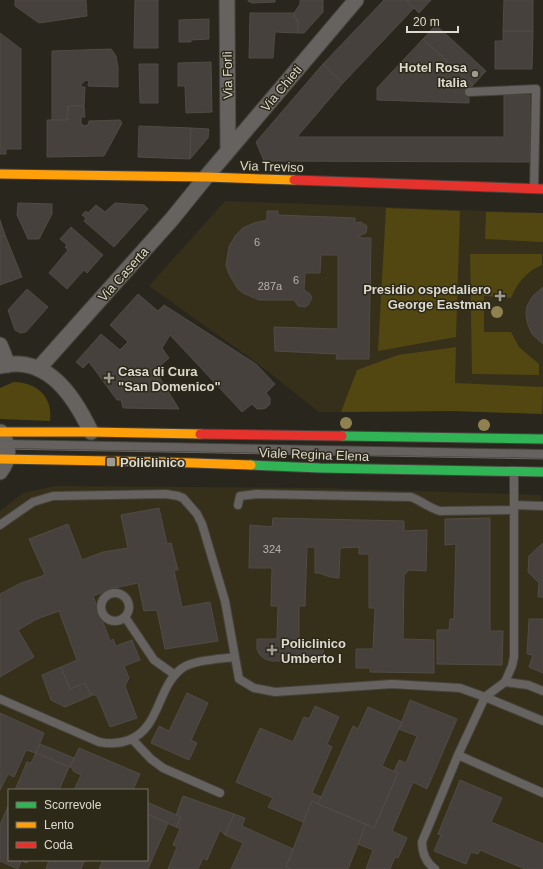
<svg xmlns="http://www.w3.org/2000/svg" width="543" height="869" viewBox="0 0 543 869" font-family="Helvetica,sans-serif">
  <style>
    .built { fill: #36301b; fill-rule: evenodd }
    .green { fill: #524611 }
    .building { fill: #46413c; stroke: #504b45 }
    .lines { fill: none; stroke-linecap: round; stroke-linejoin: round }
    .lane-casing { stroke: #45423b; stroke-width: 10 }
    .street-casing { stroke: #45423b; stroke-width: 17 }
    .fast-casing { stroke: #45423b; stroke-width: 11 }
    .slow-casing { stroke: #45423b; stroke-width: 11 }
    .jam-casing { stroke: #45423b; stroke-width: 11 }
    .lane { stroke: #656260; stroke-width: 8 }
    .street { stroke: #656260; stroke-width: 15 }
    .fast { stroke: #30b455; stroke-width: 9 }
    .slow { stroke: #ff9f0a; stroke-width: 9 }
    .jam { stroke: #e5322d; stroke-width: 9 }
    .tram { stroke: #65635f; stroke-width: 1 }
    .tree { fill: #908250 }
    .poi-dot { fill: #9d9a91; stroke: #2d2919; stroke-width: 1.5 }
    .labels { text-anchor: middle; stroke-width: 3; stroke-linejoin: round; paint-order: stroke }
    .number-label { font-size: 11px; fill: #b6b3aa }
    .poi-label { font-size: 13px; font-weight: bold; fill: #dcd9cf; stroke: #2d2919; text-anchor: start }
    .street-label { font-size: 13px; fill: #dcd9cf; stroke: #2d2919 }
  </style>
  <rect width="100%" height="100%" fill="#29261e"/>
  <path class="built" d="M225 201 543 213V414L454 411 319 412 257 363 149 286Z
    M55 486 319 488 541 495V500L543 501V869H0V511L23 493ZM9 790H147V860H9Z"/>
  <path class="green" d="M386 208 460 211 456 337 378 351Z
    M486 212 543 213V242L485 239Z
    M470 254H542V265C526 272 518 282 511 298L484 296V332H511L519 347 539 364V375L472 374Z
    M456 347 455 383 543 387 542 414 454 411 341 412 357 370 398 355Z
    M14 382C37 383 53 396 50 421L0 419V388Z"/>
  <path class="building" d="M15 0H86L87 16 39 23 15 6Z
    M135 0H158V48H134Z
    M248 0H275V2L252 3 248 1Z
    M300 0H323V12L304 33H298V23L294 13 300 4Z
    M384 0H406L414 8 343 83 323 64Z
    M406 0H431L419 13Z
    M504 0H533V31H503Z
    M250 13H294L298 23V33L275 32 273 58H249Z
    M209 19V39L191 40V42H179V20Z
    M436 25 486 71 473 85 423 39Z
    M503 31H533L532 69H495V41H503Z
    M0 33 21 49V149H6V154H0Z
    M423 39 473 85 469 92V103L377 100V88Z
    M111 49 116 56 118 67V87L88 86 89 81 86 80 81 84V87H85L84 106H68L67 120H52V51Z
    M211 62 212 112 186 113 185 86H178V63Z
    M139 64H158V103H140Z
    M323 64 343 83 297 137H504V95H530V162L264 161 256 142Z
    M68 106H84L85 117H81V123L84 126 88 125 89 121 120 120 122 123 104 156 47 157V120H67Z
    M139 126 191 128 190 159 138 157Z
    M191 128 209 129 208 138 190 159Z
    M18 203 52 204V214L39 239H28L17 215Z
    M115 203 144 205 148 209 114 247 84 221 86 218 82 215 86 211 88 213 96 205 105 212Z
    M267 211H278V215L355 218V223L361 222 367 226 366 233 360 235V238H371L369 359H336L337 354 275 351 274 327 338 329V255H321L320 273H305L304 290 310 294 312 298 308 305 305 307 298 306 294 300H259L243 293 238 289 229 274 226 265 229 247 235 236 243 228 254 223 267 220Z
    M0 220 5 235 0 237Z
    M71 227 103 255 87 273 84 270 67 289 49 273 68 250 65 247 67 245 60 239Z
    M5 235 22 277 0 285V237Z
    M543 287V344L532 334 528 325 526 315 527 306 532 297Z
    M27 289 48 307 26 332 20 333 15 330 8 310Z
    M138 294 158 311 164 305 256 364 275 384 266 393 270 398V404L266 408 261 409H257L252 404 242 412 170 335 162 348 169 358 155 370 179 409 123 408 121 400H117L89 362 83 368 76 362 101 334 120 350 128 342 110 325Z
    M159 508 167 544 171 543 178 570H174L182 607 210 602 218 641 165 649 157 610 144 611 138 583 114 588 93 596 110 641 113 639 116 646 132 640 140 660 124 666 129 678 125 686 137 718 110 727 97 696 90 693 85 683 70 689 61 667 77 660 59 611 37 619 18 630 34 657 0 677V594L21 583 45 575 29 539 68 524 82 560 103 552 128 548 121 515Z
    M273 518 404 521V531L427 530 426 571 409 570 404 575 403 639 434 640V673L370 672V668H356V649H373L375 608H369V554H359V547L340 548 339 578 330 577 319 573H315V547H307L305 606H299V642L323 643V661H272L265 659 260 655 257 649V639H277L278 606H271L272 568H249L250 525 272 527Z
    M490 518V631H503L502 665 437 664V630H449L450 619H454L456 544 445 545V519Z
    M543 543V597H538L539 583 528 572 529 556Z
    M529 619H543V673L529 667 533 655 527 654Z
    M61 667 70 689 85 683 90 693 93 695 65 707 51 700 42 675Z
    M187 693 208 703 191 740 197 743 189 760 151 743 159 726 169 731Z
    M410 700 457 719 427 789 413 782 392 831 407 838 398 858 395 857 390 869H366L373 850 358 844 366 824 374 828 398 773 394 771 399 760 406 763 417 736 399 729Z
    M315 706 339 717 327 744 332 747 312 793 321 797 318 804 312 801 303 822 268 807 273 798 236 782 260 728 293 742 304 717 309 719Z
    M368 707 402 722 382 766 398 773 374 828 318 804 353 726 358 729Z
    M0 713 44 733 36 753 26 750 14 777 8 774 0 790Z
    M40 744 74 758 70 767 36 753Z
    M79 748 140 774 133 790H74L81 775 73 771V769L70 767Z
    M36 753 69 767 59 790H15L27 762 31 763Z
    M460 780 502 798 491 822 543 844V869H525L480 850 478 854 471 852 466 864 434 851 441 835 438 834Z
    M183 796 234 814 225 835 220 830 207 860 203 858 198 869H168L177 847 173 845 180 829 176 827 181 817 176 815Z
    M312 801 366 824 348 869H291L286 867Z
    M147 802 181 817 176 827 147 814Z
    M9 804V860H28L27 863 21 861 18 869 0 861V825Z
    M147 814 168 823 148 869H99L103 860H147Z
    M234 814 245 818 242 826 293 849 286 867 291 869H231L243 843 225 835Z
    M49 860H85L81 869H46Z"/>
  <g class="lines">
    <g class="lane-casing">
      <path id="lane" d="M469 92 536 89 534 188
        M5 444 543 454
        M238 505 240 496 257 494 411 497C422 501 429 508 440 511L514 510
        M514 505 543 506
        M0 525 33 502 53 496 166 494 178 496 183 498 197 514 202 524 225 601 239 679 254 688 275 692 392 684 460 688 485 697 543 721
        M101 607a14 14 0 1 1 28 0a14 14 0 1 1-28 0Z
        M125 617 154 660 175 675
        M505 682 528 685 543 691
        M0 699 99 742C109 744 119 744 129 740 160 728 157 688 181 669 192 660 220 659 235 657
        M132 739 151 759 163 768 220 793
        M458 755 543 793
        M435 869C425 862 422 853 422 842L458 755 485 697 505 682 512 666 514 657V473"/>
    </g>
    <g class="street-casing">
      <path id="street" d="M227 0 228 151
        M0 345 8 365
        M0 366C47 354 74 396 91 432
        M38 369 172 219 206 177 356 0
        M0 472C10 459 10 446 1 432"/>
    </g>
    <g class="fast-casing">
      <path id="fast" d="M342 436 543 439
        M251 465 320 468 543 472"/>
    </g>
    <g class="slow-casing">
      <path id="slow" d="M0 174 206 177 294 180
        M0 432H91L200 434
        M0 459 165 462 251 465"/>
    </g>
    <g class="jam-casing">
      <path id="jam" d="M294 180 543 189
        M200 434 342 436"/>
    </g>
    <use href="#lane" class="lane"/>
    <use href="#street" class="street"/>
    <use href="#fast" class="fast"/>
    <use href="#slow" class="slow"/>
    <use href="#jam" class="jam"/>
    <path class="tram" d="M0 441 543 451
      M0 449 543 459"/>
  </g>
  <g class="tree">
    <circle cx="497" cy="312" r="6"/>
    <circle cx="346" cy="423" r="6"/>
    <circle cx="484" cy="425" r="6"/>
  </g>
  <g class="poi-dot">
    <circle cx="475" cy="74" r="4"/>
    <path d="M498 290h4v4h4v4h-4v4h-4v-4h-4v-4h4z"/>
    <path d="M107 372h4v4h4v4h-4v4h-4v-4h-4v-4h4z"/>
    <rect x="106" y="457" width="10" height="10" rx="2"/>
    <path d="M270 644h4v4h4v4h-4v4h-4v-4h-4v-4h4z"/>
  </g>
  <g class="labels">
    <g class="number-label">
      <text x="257" y="246">6</text>
      <text x="296" y="284">6</text>
      <text x="270" y="290">287a</text>
      <text x="272" y="553">324</text>
    </g>
    <g class="poi-label">
      <text x="467" y="72" text-anchor="end">Hotel Rosa<tspan x="467" dy="15">Italia</tspan></text>
      <text x="491" y="294" text-anchor="end">Presidio ospedaliero<tspan x="491" dy="15">George Eastman</tspan></text>
      <text x="118" y="376">Casa di Cura<tspan x="118" dy="15">"San Domenico"</tspan></text>
      <text x="120" y="467">Policlinico</text>
      <text x="281" y="648">Policlinico<tspan x="281" dy="15">Umberto I</tspan></text>
    </g>
    <g class="street-label">
      <text transform="translate(227 75) rotate(-91)" y="5">Via Forlì</text>
      <text transform="translate(281 88) rotate(-50)" y="5">Via Chieti</text>
      <text transform="translate(272 166) rotate(2)" y="5">Via Treviso</text>
      <text transform="translate(123 274) rotate(-48)" y="5">Via Caserta</text>
      <text transform="translate(314 454) rotate(2)" y="5">Viale Regina Elena</text>
    </g>
  </g>
  <rect x="8" y="789" width="140" height="72" fill="#2d2919" stroke="#736f62"/>
  <rect x="16" y="802" width="20" height="6" fill="#30b455" stroke="#736f62"/>
  <text x="44" y="809" font-size="12" fill="#dcd9cf">Scorrevole</text>
  <rect x="16" y="822" width="20" height="6" fill="#ff9f0a" stroke="#736f62"/>
  <text x="44" y="829" font-size="12" fill="#dcd9cf">Lento</text>
  <rect x="16" y="842" width="20" height="6" fill="#e5322d" stroke="#736f62"/>
  <text x="44" y="849" font-size="12" fill="#dcd9cf">Coda</text>
  <path d="M407 26v6h51v-6" fill="none" stroke="#dcd9cf" stroke-width="2"/>
  <text x="413" y="26" font-size="12" fill="#dcd9cf" stroke="#2d2919" stroke-width="3" paint-order="stroke">20 m</text>
</svg>
